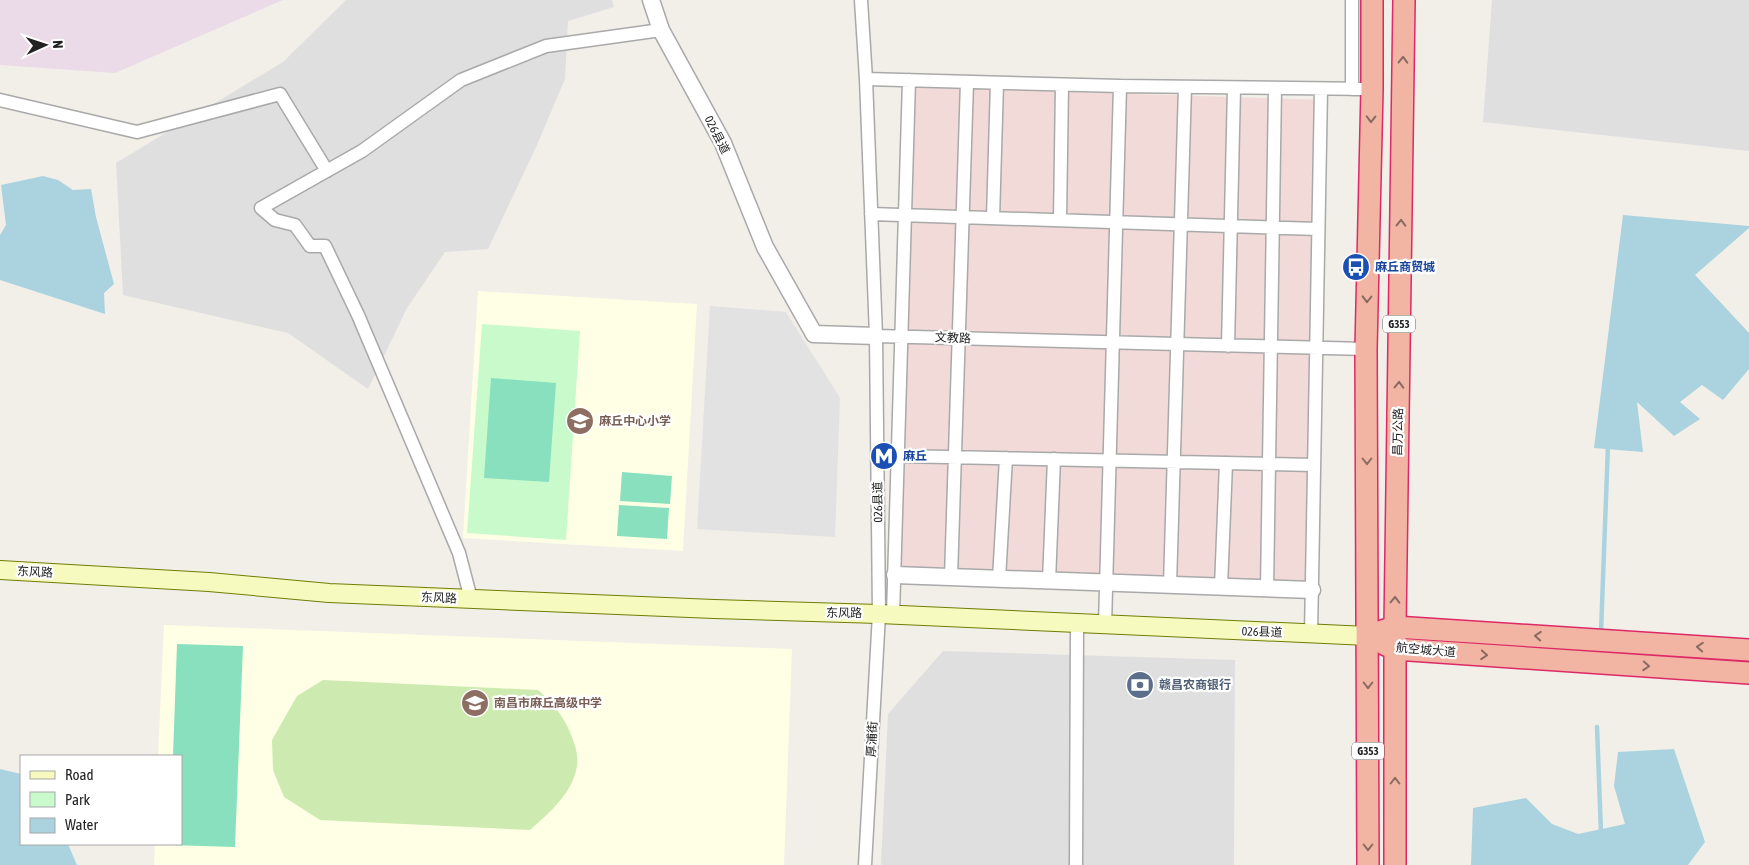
<svg xmlns="http://www.w3.org/2000/svg" width="1749" height="865" viewBox="0 0 1749 865" font-family="'Asap Condensed','Noto Sans SC',sans-serif">
  <style>
    .residential { fill: #e0dfdf }
    .commercial { fill: #f2dad9 }
    .industrial { fill: #ebdbe8 }
    .education { fill: #ffffe5 }
    .grass { fill: #cdebb0 }
    .park { fill: #c8facc }
    .pitch { fill: #88e0be }
    .parking { fill: #e2e2e2 }
    .water { fill: #aad3df }
    .lines { fill: none; stroke-linecap: round; stroke-linejoin: round }
    .stream { stroke: #aad3df; stroke-width: 4.5 }
    .minor-casing { stroke: #a9a9a9; stroke-width: 15 }
    .tertiary-casing { stroke: #a9a9a9; stroke-width: 19 }
    .secondary-casing { stroke: #707d05; stroke-width: 20 }
    .trunk-casing { stroke: #dc2a67; stroke-width: 24 }
    .minor { stroke: #fff; stroke-width: 12 }
    .tertiary { stroke: #fff; stroke-width: 16 }
    .secondary { stroke: #f7fabf; stroke-width: 18 }
    .trunk { stroke: #f2b4a3; stroke-width: 21 }
    .oneway { stroke: #8a6b62 }
    .labels { text-anchor: middle; stroke-width: 4.5; stroke-linejoin: round; paint-order: stroke }
    .shield { fill: #fff; stroke: #646464; stroke-width: 1 }
    .shield-label { font-size: 11px; font-weight: bold; fill: #222 }
    .street-label { font-size: 12px; fill: #222; stroke: #fff }
    .transit-label { font-size: 12px; font-weight: bold; fill: #164399; stroke: #fff; text-anchor: start }
    .education-label { font-size: 12px; font-weight: bold; fill: #785e54; stroke: #fff; text-anchor: start }
    .service-label { font-size: 12px; font-weight: bold; fill: #4e5e75; stroke: #fff; text-anchor: start }
  </style>
  <rect width="100%" height="100%" fill="#f2efe9"/>
  <path class="residential" d="M346 0H612L614 7 568 21 565 79 537 145 488 249 445 252 407 308 368 389 288 333 123 295 116 163 283 62Z
    M1492 0H1749V151L1483 122Z
    M943 651 1235 660 1234 865H881L888 714Z"/>
  <path class="commercial" d="M914 87 1325 100 1319 594 900 568Z"/>
  <path class="industrial" d="M0 0H283L115 73 0 65Z"/>
  <path class="education" d="M478 291 697 304 683 551 463 538Z
    M164 625 792 649 784 865H154L155 844H181V756H158Z"/>
  <path class="grass" d="M323 680 538 690C553 703 562 714 570 732 574 742 579 755 577 766 573 793 549 813 530 830L320 820 284 797 273 770 272 740 297 696Z"/>
  <path class="park" d="M482 324 580 331 566 540 467 533Z"/>
  <path class="pitch" d="M491 378 556 383 549 482 484 478Z
    M622 472 672 476 670 504 620 501Z
    M619 505 669 508 667 539 617 536Z
    M177 644 243 646 235 847 170 845 181 844V756H173Z"/>
  <path class="parking" d="M710 306 786 312 840 398 835 537 697 529Z"/>
  <path class="water" d="M43 176 58 180 73 190 91 189 96 217 114 284 104 293 105 314 0 280V235L6 225 1 185Z
    M1623 215 1749 226V228L1695 275 1749 333V369L1723 400 1702 385 1680 402 1700 419 1674 436 1637 402 1643 452 1594 448Z
    M1674 749 1705 842 1688 865H1471L1473 808 1526 798 1552 824 1578 834 1625 824 1614 786 1618 752Z
    M0 769 21 774V844H68L77 865H0Z"/>
  <g class="lines">
    <path class="stream" d="M1601 632 1608 445
      M1597 727 1601 833"/>
    <g class="minor-casing">
      <path id="minor" d="M861 0 866 79 876 336 1366 349
        M1352 0V89
        M866 79 1120 86 1372 89
        M0 100 137 132 280 94 327 171
        M871 214 1318 229
        M993 218 997 83
        M1060 220 1062 85
        M1228 346 1234 88
        M899 456 1314 465
        M951 577 967 82
        M999 579 1006 458
        M1049 581 1054 459
        M1170 585 1185 87
        M1221 587 1226 463
        M1267 588 1275 88
        M471 599 459 553 358 315 325 246H310L295 225 275 220 261 208 362 151 461 80 546 46 661 30
        M893 615 909 80
        M1105 625 1120 86
        M1311 634 1321 89
        M865 865 879 614 876 336
        M1076 865 1077 624"/>
    </g>
    <g class="tertiary-casing">
      <path id="tertiary" d="M651 0 661 30 723 143 765 247 814 334 876 336
        M895 575 1312 590"/>
    </g>
    <g class="secondary-casing">
      <path id="secondary" d="M0 570 209 582 329 593 714 609 879 614 1368 636"/>
    </g>
    <g class="trunk-casing">
      <path id="trunk" d="M1382 631 1395 627 1749 650
        M1384 644 1395 649 1749 673
        M1368 865 1366 349 1372 89V0
        M1395 865V627L1404 0"/>
    </g>
    <use href="#minor" class="minor"/>
    <use href="#tertiary" class="tertiary"/>
    <use href="#secondary" class="secondary"/>
    <use href="#trunk" class="trunk"/>
  </g>
  <defs><path id="oneway-chevron" d="M-2-3.5L2.5 0L-2 3.5" fill="none" stroke-width="1.6" stroke-linecap="round" stroke-linejoin="round" transform="scale(1.25)"/></defs>
  <g class="oneway">
    <use href="#oneway-chevron" transform="translate(1403 60) rotate(-89)"/>
    <use href="#oneway-chevron" transform="translate(1371 119) rotate(91)"/>
    <use href="#oneway-chevron" transform="translate(1401 223) rotate(-89)"/>
    <use href="#oneway-chevron" transform="translate(1367 299) rotate(91)"/>
    <use href="#oneway-chevron" transform="translate(1399 385) rotate(-89)"/>
    <use href="#oneway-chevron" transform="translate(1367 461) rotate(90)"/>
    <use href="#oneway-chevron" transform="translate(1395 600) rotate(-89)"/>
    <use href="#oneway-chevron" transform="translate(1538 636) rotate(-176)"/>
    <use href="#oneway-chevron" transform="translate(1700 647) rotate(-176)"/>
    <use href="#oneway-chevron" transform="translate(1484 655) rotate(4)"/>
    <use href="#oneway-chevron" transform="translate(1646 666) rotate(4)"/>
    <use href="#oneway-chevron" transform="translate(1368 685) rotate(90)"/>
    <use href="#oneway-chevron" transform="translate(1395 781) rotate(-90)"/>
    <use href="#oneway-chevron" transform="translate(1368 847) rotate(90)"/>
  </g>
  <defs>
    <g id="bus-disc" transform="scale(1.4375)"><circle r="9.5" fill="#1a4fb4" stroke="#fff"/><path d="M-5-6H5V4H4V6H2V4H-2V6H-4V4H-5ZM-3.5-4V0h7V-4ZM-3.5 1.2v1.5H-2V1.2ZM2 1.2v1.5H3.5V1.2Z" fill="#fff"/></g>
    <g id="school-disc" transform="scale(1.4375)"><circle r="9.5" fill="#8d6e63" stroke="#fff"/><path d="M0-5L7-2L0 1L-7-2ZM-4 1L0 2.5L4 1V4Q0 6-4 4Z" fill="#fff"/></g>
    <g id="metro-disc" transform="scale(1.4375)"><circle r="9.5" fill="#1a4fb4" stroke="#fff"/><path d="M-5.5 5V-5H-3L0 0L3-5H5.5V5H3V-.5L0 4L-3-.5V5Z" fill="#fff"/></g>
    <g id="bank-disc" transform="scale(1.4375)"><circle r="9.5" fill="#5c6f8a" stroke="#fff"/><path d="M-6-4H6V4H-6ZM0-2.3a2.3 2.3 0 1 0 0 4.6a2.3 2.3 0 1 0 0-4.6Z" fill="#fff"/></g>
  </defs>
  <g fill-rule="evenodd">
    <use href="#bus-disc" x="1356" y="267"/>
    <use href="#school-disc" x="580" y="421"/>
    <use href="#metro-disc" x="884" y="456"/>
    <use href="#bank-disc" x="1140" y="685"/>
    <use href="#school-disc" x="475" y="703"/>
  </g>
  <g class="labels">
    <g class="shield">
      <rect x="1383" y="315.5" width="32" height="17" rx="4"/>
      <rect x="1352" y="742.5" width="32" height="17" rx="4"/>
    </g>
    <g class="shield-label">
      <text x="1399" y="328">G353</text>
      <text x="1368" y="755">G353</text>
    </g>
    <g class="street-label">
      <text transform="translate(717 135) rotate(63)" y="4">026县道</text>
      <text transform="translate(953 338) rotate(2)" y="4">文教路</text>
      <text transform="translate(1398 432) rotate(-89)" y="4">昌万公路</text>
      <text transform="translate(878 502) rotate(-91)" y="4">026县道</text>
      <text transform="translate(35 572) rotate(3)" y="4">东风路</text>
      <text transform="translate(439 598) rotate(2)" y="4">东风路</text>
      <text transform="translate(844 613) rotate(1)" y="4">东风路</text>
      <text transform="translate(1262 632) rotate(2)" y="4">026县道</text>
      <text transform="translate(1426 650) rotate(5)" y="4">航空城大道</text>
      <text transform="translate(872 739) rotate(-87)" y="4">厚浦街</text>
    </g>
    <g class="transit-label">
      <text x="1375" y="271">麻丘商贸城</text>
      <text x="903" y="460">麻丘</text>
    </g>
    <g class="education-label">
      <text x="599" y="425">麻丘中心小学</text>
      <text x="494" y="707">南昌市麻丘高级中学</text>
    </g>
    <g class="service-label">
      <text x="1159" y="689">赣昌农商银行</text>
    </g>
  </g>
  <rect x="20" y="755" width="162" height="90" fill="#ffffff" stroke="#a7a7a7"/>
  <rect x="30" y="771" width="25" height="8" fill="#f7fabf" stroke="#a7a7a7"/>
  <text x="65" y="780" font-size="15" fill="#222222">Road</text>
  <rect x="30" y="792" width="25" height="15" fill="#c8facc" stroke="#a7a7a7"/>
  <text x="65" y="805" font-size="15" fill="#222222">Park</text>
  <rect x="30" y="818" width="25" height="15" fill="#aad3df" stroke="#a7a7a7"/>
  <text x="65" y="830" font-size="15" fill="#222222">Water</text>
  <g transform="translate(45 45) rotate(87)" stroke="#ffffff" stroke-width="4" paint-order="stroke">
  <path d="M0-4L9 19L0 12L-9 19Z" fill="#222222"/>
  <text y="-8" font-size="14" font-weight="bold" text-anchor="middle" fill="#222222">N</text>
  </g>
</svg>
